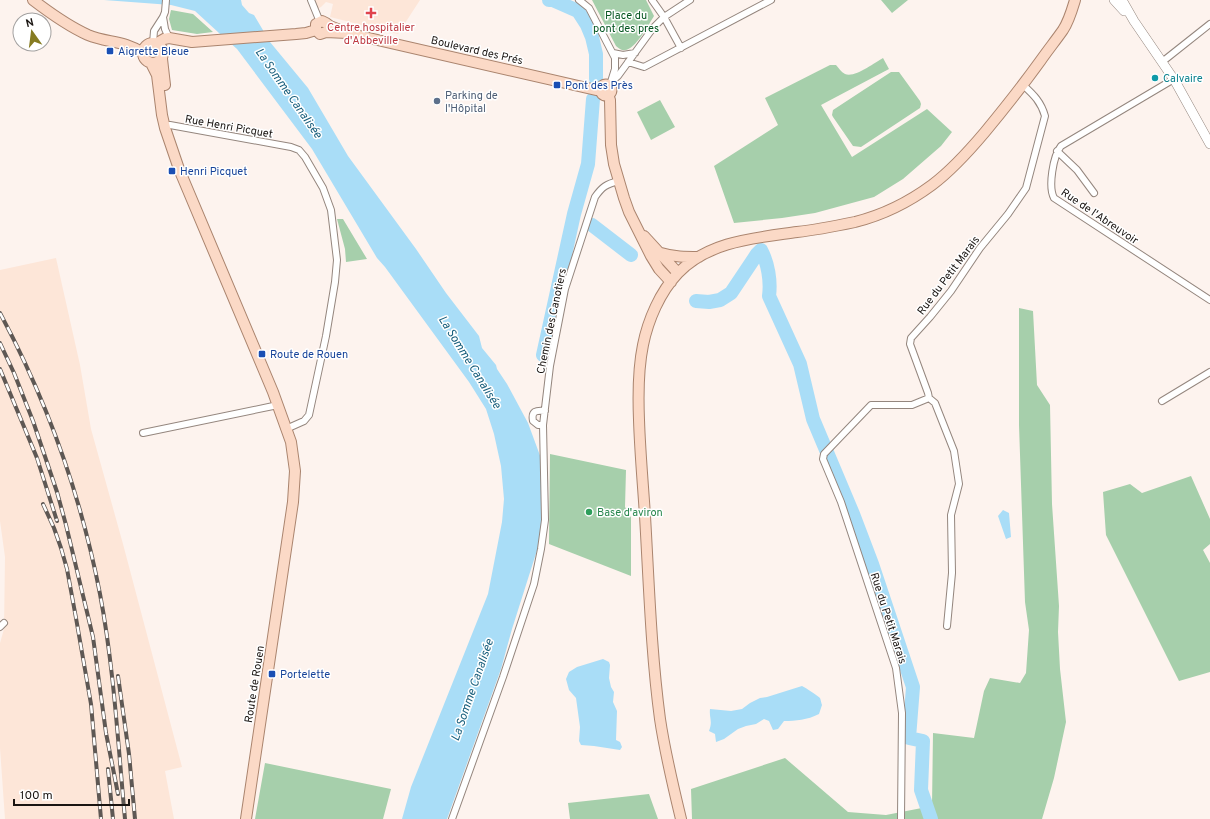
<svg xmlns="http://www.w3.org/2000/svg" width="1210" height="819" viewBox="0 0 1210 819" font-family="Overpass,sans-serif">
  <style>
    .built { fill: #fde6d8 }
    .green { fill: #a6cfab }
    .water { fill: #a9ddf7 }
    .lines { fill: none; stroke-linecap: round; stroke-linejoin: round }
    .river { stroke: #a9ddf7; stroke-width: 14 }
    .street-casing { stroke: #94867e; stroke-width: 8 }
    .secondary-casing { stroke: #94867e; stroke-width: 10 }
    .primary-casing { stroke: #aa846e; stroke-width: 12 }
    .street { stroke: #fff; stroke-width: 6 }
    .secondary { stroke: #fff; stroke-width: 9 }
    .primary { stroke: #fbd9c6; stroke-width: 10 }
    .rail-casing { stroke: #5e5854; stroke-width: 4 }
    .rail { stroke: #fff; stroke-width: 2.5; stroke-dasharray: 8; stroke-linecap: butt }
    .health-dot { fill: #e0444e; stroke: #fff; stroke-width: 1.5 }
    .transit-dot { fill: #1a4fb4; stroke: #fff; stroke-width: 1.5 }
    .culture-dot { fill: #0f9aa8; stroke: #fff; stroke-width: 1.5 }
    .service-dot { fill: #5c6f8a; stroke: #fff; stroke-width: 1.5 }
    .leisure-dot { fill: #2e9e5b; stroke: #fff; stroke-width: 1.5 }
    .labels { text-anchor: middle; stroke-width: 3; stroke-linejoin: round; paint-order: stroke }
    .park-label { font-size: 11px; fill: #045520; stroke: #fff }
    .health-label { font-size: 11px; fill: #be3a42; stroke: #fff }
    .street-label { font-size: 11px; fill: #1a1512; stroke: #fff }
    .transit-label { font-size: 11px; fill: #164399; stroke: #fff; text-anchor: start }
    .culture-label { font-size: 11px; fill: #0d838f; stroke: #fff; text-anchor: start }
    .service-label { font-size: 11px; fill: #4e5e75; stroke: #fff; text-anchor: start }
    .leisure-label { font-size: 11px; fill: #27864d; stroke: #fff; text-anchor: start }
    .water-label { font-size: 12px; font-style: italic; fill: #175e7c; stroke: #fff }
  </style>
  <rect width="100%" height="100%" fill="#fdf3ee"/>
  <path class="built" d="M314 0H420L398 34 330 17 333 4 326 2 321 7 317 9Z
    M56 258 80 365 91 429 123 544 182 767 165 771 174 819H5L0 748V643L4 629 5 557 0 521V270Z"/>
  <path class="green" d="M592 0H646L654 16C649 24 635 50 625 50 621 51 619 48 616 46Z
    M881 0H908L892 13Z
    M171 10 193 14 213 32 197 34 172 30 169 19Z
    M883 58 889 69 821 105 852 157 927 109 952 132 941 146 903 179 874 197 815 213 782 218 734 223 714 166 778 125 765 98 830 65H836C839 68 841 72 845 74 855 78 874 63 883 58Z
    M891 72H899L920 101 921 104 920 108 861 147 853 146 833 117 832 115 833 110Z
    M660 100 675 127 651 140 637 112Z
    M337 219H343L367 259 346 262 345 249Z
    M1019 308 1033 311 1037 385 1050 405 1052 504 1059 606 1058 632 1060 669 1066 722 1054 778 1042 819H692L691 789 785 758 848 812 886 815 932 806 933 733 974 738 984 691 990 678 1020 683 1026 673 1029 630 1025 602 1019 425Z
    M550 454 626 470 625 507 631 517V576L549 544Z
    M1191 476 1210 519V544L1203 550 1210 563V672L1179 681 1106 535 1103 492 1130 484 1142 493Z
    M265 763 391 789 383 819H255Z
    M649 794 658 819H570L568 803Z"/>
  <path class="water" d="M104 0H241L242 5 249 13 254 15 270 42 308 88 348 156 416 249 446 293 479 336 482 348 496 365 497 369 507 384 528 423 542 461 541 530 539 544 512 629 501 669 447 819H402L411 787 488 594 502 522 504 499 501 466 494 434 486 409 469 382 385 267 377 258 312 149 237 49 219 33 195 11 171 5Z
    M1003 510 1009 513 1011 537 1006 539 998 516Z
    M603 659 609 662 610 665 609 678 611 687 614 692 613 702 617 711 616 740 620 742 622 747 620 750 594 746 581 745 579 741 580 727 576 698 569 690 566 679 569 672 577 667Z
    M802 686C806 688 817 695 820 698 821 700 821 703 822 705L819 714C807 720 796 721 784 721L778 729 773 730 769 721 764 719 756 724 746 726 738 729 724 739 716 742 715 734 709 731C713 721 709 718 710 709L731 711 742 709 750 703 760 698 767 697Z"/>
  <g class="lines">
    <path class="river" d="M549 0H553L578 11 587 25 592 37 596 54V79
      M592 225 631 255
      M696 301 709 302 720 300 731 293 757 254 761 250C768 263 771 281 769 296L800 364 813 419 853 514 872 564 913 687 909 738 923 741 921 790 931 819
      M543 355 574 214 588 164 593 99"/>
    <g class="street-casing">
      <path id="street" d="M311 0 320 22
        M579 0 589 8 615 58V69L610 85
        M652 0 664 17 681 48
        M163 17 165 29 169 38
        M153 43 154 31 163 17 165 12 166 0
        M613 53 623 55 635 53
        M628 62 644 67 771 0
        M1162 62 1210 24
        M1174 79 1061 146C1053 156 1048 187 1054 198L1210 300
        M611 82 618 76 653 28 664 17 690 0
        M165 126 170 125 291 147 299 150 305 157 323 188 331 210 337 260 335 282 326 336 309 415 304 421 286 429
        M1057 151 1077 170 1094 193
        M929 398 928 393 910 344 911 338 930 317 951 291 980 248 1008 214 1026 188 1045 116C1041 102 1034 95 1023 85
        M929 398 935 403 954 451 959 484 951 515 952 573 947 626
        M1162 401 1210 372
        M543 425H538L533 421C531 411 536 410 545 411
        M143 433 278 405
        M0 627 4 623
        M452 819 503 677 534 584 541 549 545 520 543 425 550 366 565 289 595 197C602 187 606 184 619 181
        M901 819 902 713 896 668 841 502 823 459 824 454 871 405H912L929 398"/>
    </g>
    <g class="secondary-casing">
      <path id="secondary" d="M1114 0 1124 11
        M1122 0 1134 21 1175 81 1210 144"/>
    </g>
    <g class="primary-casing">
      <path id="primary" d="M33 0C50 13 68 26 88 35 107 43 124 40 143 53
        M316 30 320 34 326 32 347 33 596 90H601
        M316 30V24L322 21 326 23 330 26 340 30
        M143 53a10 10 0 1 1 20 0a10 10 0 1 1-20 0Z
        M157 43 164 39 169 38 192 42 296 34 306 33 316 30
        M162 59 165 85
        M151 63 157 75 162 115 165 128 179 169 273 392 291 442 295 471 293 502 246 819
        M600.5 90a5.5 5.5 0 1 1 11 0a5.5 5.5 0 1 1-11 0Z
        M608 95 610 100 611 145 614 164 624 198 629 212 651 256 659 269 671 282
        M644 236 678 273
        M661 253C674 257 685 257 699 257
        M681 819C673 786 665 753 660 719 651 652 649 584 645 516 643 484 640 452 639 420 638 395 638 369 643 345 648 320 660 292 678 273 709 241 755 238 797 232 816 230 836 226 855 222 883 215 909 202 932 185 952 170 969 151 985 132 1004 109 1023 85 1041 60 1048 50 1056 40 1063 30 1069 21 1072 10 1075 0"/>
    </g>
    <use href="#street" class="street"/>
    <use href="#secondary" class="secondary"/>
    <use href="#primary" class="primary"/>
    <g class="rail-casing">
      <path id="rail" d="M0 313C47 401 81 496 100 594 114 668 118 744 125 819
        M0 343 14 373 33 421 57 492 66 525 93 637 106 733 118 794
        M0 369 37 458 57 521
        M43 504 54 528 61 548 67 569 76 618 91 704 101 819
        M118 676 129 754 135 819
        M108 769 113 819"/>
    </g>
    <use href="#rail" class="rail"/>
  </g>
  <path class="health-dot" d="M369 7h4v4h4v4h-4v4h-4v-4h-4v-4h4z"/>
  <g class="transit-dot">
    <rect x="106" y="47" width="8" height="8" rx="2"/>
    <rect x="553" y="81" width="8" height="8" rx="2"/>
    <rect x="168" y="167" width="8" height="8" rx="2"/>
    <rect x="258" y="350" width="8" height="8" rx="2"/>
    <rect x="268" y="670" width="8" height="8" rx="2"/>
  </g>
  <circle class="culture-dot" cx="1155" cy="78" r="4"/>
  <circle class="service-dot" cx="437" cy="101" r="4"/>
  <circle class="leisure-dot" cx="589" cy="512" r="4"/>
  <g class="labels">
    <g class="park-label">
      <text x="626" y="19">Place du<tspan x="626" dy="13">pont des pres</tspan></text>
    </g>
    <g class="health-label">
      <text x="371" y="31">Centre hospitalier<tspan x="371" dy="13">d'Abbeville</tspan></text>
    </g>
    <g class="street-label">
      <text transform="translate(477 50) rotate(13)" y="4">Boulevard des Prés</text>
      <text transform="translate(229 126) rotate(10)" y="4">Rue Henri Picquet</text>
      <text transform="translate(1100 216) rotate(34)" y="4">Rue de l'Abreuvoir</text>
      <text transform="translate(948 275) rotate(-53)" y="4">Rue du Petit Marais</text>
      <text transform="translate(551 321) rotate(-78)" y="4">Chemin des Canotiers</text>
      <text transform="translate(889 618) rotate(72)" y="4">Rue du Petit Marais</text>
      <text transform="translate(254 684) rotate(-81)" y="4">Route de Rouen</text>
    </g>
    <g class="transit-label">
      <text x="118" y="55">Aigrette Bleue</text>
      <text x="565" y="89">Pont des Près</text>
      <text x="180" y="175">Henri Picquet</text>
      <text x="270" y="358">Route de Rouen</text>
      <text x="280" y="678">Portelette</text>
    </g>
    <g class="culture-label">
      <text x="1163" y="82">Calvaire</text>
    </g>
    <g class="service-label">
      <text x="445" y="99">Parking de<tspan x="445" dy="13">l'Hôpital</tspan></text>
    </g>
    <g class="leisure-label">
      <text x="597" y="516">Base d'aviron</text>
    </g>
    <g class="water-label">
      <text transform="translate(289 93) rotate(55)" y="4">La Somme Canalisée</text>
      <text transform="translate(470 362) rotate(58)" y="4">La Somme Canalisée</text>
      <text transform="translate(472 690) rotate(-71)" y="4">La Somme Canalisée</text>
    </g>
  </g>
  <g transform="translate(32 32) rotate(346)"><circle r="19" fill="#ffffff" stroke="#a3a1a0"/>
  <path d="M0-3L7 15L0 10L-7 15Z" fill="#867b21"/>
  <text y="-6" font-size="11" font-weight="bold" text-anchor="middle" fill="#1a1512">N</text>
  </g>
  <path d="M14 799v6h115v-6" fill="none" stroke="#1a1512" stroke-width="2"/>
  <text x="20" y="799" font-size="12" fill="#1a1512" stroke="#ffffff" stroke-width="3" paint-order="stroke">100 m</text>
</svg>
